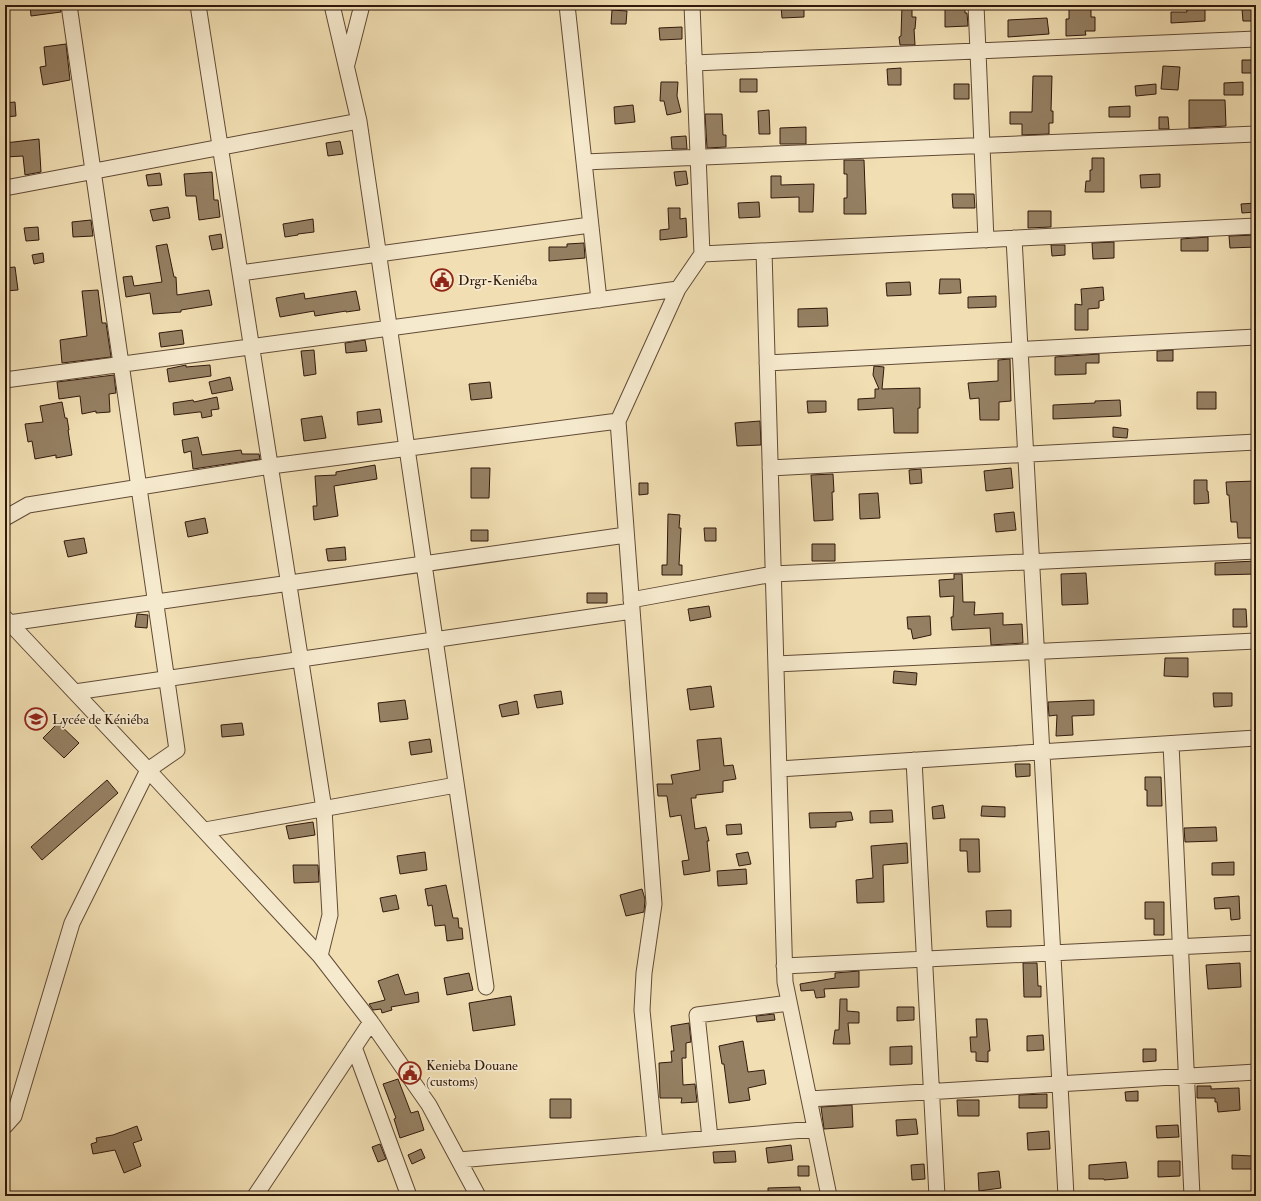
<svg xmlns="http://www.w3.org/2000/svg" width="1261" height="1201" viewBox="0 0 1261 1201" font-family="'IM FELL Double Pica',serif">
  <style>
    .building { fill: #958063; stroke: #31190c }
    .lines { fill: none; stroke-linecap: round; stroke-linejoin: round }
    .minor-casing { stroke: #614a36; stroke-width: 17 }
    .minor { stroke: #f6eace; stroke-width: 15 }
    .labels { text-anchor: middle; stroke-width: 3.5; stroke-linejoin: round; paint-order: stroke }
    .poi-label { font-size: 14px; fill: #31190c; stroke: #f6eace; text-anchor: start }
  </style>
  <rect width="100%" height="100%" fill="#f1dfb3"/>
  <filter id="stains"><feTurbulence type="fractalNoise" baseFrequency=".005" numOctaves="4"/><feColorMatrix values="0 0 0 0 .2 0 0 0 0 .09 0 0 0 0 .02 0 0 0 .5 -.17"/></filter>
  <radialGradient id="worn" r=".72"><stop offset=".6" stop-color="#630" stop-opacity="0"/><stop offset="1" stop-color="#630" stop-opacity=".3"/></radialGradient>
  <path class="building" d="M30 5H60L61 12 31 16Z
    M804 5V17L782 18 781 6Z
    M902 5H912V17H916L915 29H914L915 45H900L899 37 901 36Z
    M945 5H965V13H967L968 26 945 27Z
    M1069 5H1091V17H1095V31H1085L1086 35 1066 36V19H1069Z
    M1186 5H1205V21L1171 23V12H1187Z
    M1256 8V21H1243L1242 9Z
    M612 10 627 11 626 24H611Z
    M1047 18 1049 34 1008 37V20Z
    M682 27V39L660 40 659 28Z
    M66 44 70 80 43 85 40 67 46 66 44 47Z
    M1242 60H1256V73H1242Z
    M1163 66 1180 67 1178 90 1161 89Z
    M901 68V85H888L887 69Z
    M1033 76H1052L1051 111H1053V123H1049V134L1022 135V124H1010V112H1032Z
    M740 79H757V92H740Z
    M661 82H678L677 96 681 112 667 115 664 101H660Z
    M1243 82V95H1224V83Z
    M954 84H969V99H954Z
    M1156 84V94L1136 96 1135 86Z
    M1189 100H1225L1226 126 1189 128Z
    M15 102 16 116 5 117V103Z
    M633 105 635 122 615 124 614 107Z
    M1130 106V117H1109V107Z
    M769 110 770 134H759L758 111Z
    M705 114H722L723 135H726V147L707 148Z
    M1159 117H1168L1169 129H1159Z
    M806 127V144H780V128Z
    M686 136 687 149H672L671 137Z
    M39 139 41 172 25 175 23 156 5 157V143Z
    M340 141 343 154 328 156 326 143Z
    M1092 158H1104V192H1085L1086 181H1090V170H1092Z
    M844 160H864L866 214H844V198H847V174H844Z
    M686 171 688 184 676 186 674 172Z
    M212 172 214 200H218L220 217 199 220 196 196H186L184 174Z
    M160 173 162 185 148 186 146 175Z
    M1160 174V187L1141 188 1140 175Z
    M771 176H781V185L814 184 813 212H799V197L771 198Z
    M952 194H974L975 208H953Z
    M759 202 760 217 739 218 738 203Z
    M1256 203V212L1242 213 1241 204Z
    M168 207 170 218 153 221 150 210Z
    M668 208H680V219L686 218 687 237 660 240V230L669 229Z
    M1028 211H1051V227L1028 228Z
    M313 219 314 232 298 234V235L285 237 283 224Z
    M91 220 93 236 73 237 72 222Z
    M38 227 39 240 26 241 24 228Z
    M221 234 223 248 212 250 209 236Z
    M1256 235V247L1230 248 1229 236Z
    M1208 237V251H1181V239Z
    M1114 242V258L1093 259 1092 243Z
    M584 243 585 258 549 261V247H567V244Z
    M167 244 174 277H176L177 295 209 290 212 305 181 310V312L153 314 150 293 126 297 123 277 132 276 134 286 162 282 156 246Z
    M1051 245H1065V255L1052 256Z
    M43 253 44 262 34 264 32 255Z
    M15 267 18 290 5 291V268Z
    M940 279H960L961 293 939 294Z
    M910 282 911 295 887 296 886 283Z
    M1103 287 1104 300 1099 301V308L1088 309V330H1075V304L1082 305 1081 289Z
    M98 290 102 323H106L111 357 62 363 60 340 87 336 82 291Z
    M356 291 360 310 346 312V311L315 316 314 311 280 317 276 298 304 293 305 299Z
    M996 296V307L968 308V297Z
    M827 308 828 326 798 327V309Z
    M182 330 184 344 161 347 159 333Z
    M365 340 367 351 346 353 345 343Z
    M314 350 316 374 304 376 301 351Z
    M1173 350V361H1157V351Z
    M1099 354V363H1086V374L1055 375V357Z
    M1010 359 1011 401 999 402V420H980L979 398 970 399 968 383 998 381V360Z
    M186 365V367L210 365 211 376 169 382 167 369Z
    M874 366 884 367 882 389 920 388V408H918V433H894L893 408 858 410V399L875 398V389H879L873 375Z
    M114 375 116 393 109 394 110 412 96 413V411L82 414 80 396 59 399 57 382Z
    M230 377 233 390 212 394 209 382Z
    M490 382 492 398 471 400 469 384Z
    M1197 392H1216V409H1197Z
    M217 397 219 409 211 410 212 416 202 418 201 412H199L174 415 173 403 193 400 194 402Z
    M1120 400 1121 416 1053 419V405L1095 403V401Z
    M807 401H826V412L808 413Z
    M62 402 65 418H67L69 430H68L72 455 56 458V455L35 459 32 441 28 442 25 424 43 422 40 406Z
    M380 409 382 422 358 425 357 412Z
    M322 416 326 438 304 441 301 419Z
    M760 421 761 445 737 446 735 423Z
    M1113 427 1128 429 1127 438 1113 437Z
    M198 437 202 455 241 450 242 454H259L260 459 193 469 191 451 184 453 182 440Z
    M375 465 377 479 334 486 338 516 314 520 313 506H317L315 476 336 475V472Z
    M471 468H490L489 498H471Z
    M1011 468 1013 488 986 491 984 471Z
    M921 469 922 483 910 484 909 470Z
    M833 474 834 492H832L833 520 814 521 811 475Z
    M1194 480H1207V491H1208L1209 503 1194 504Z
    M1256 481V538H1238L1237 522H1231L1229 495H1227L1226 482Z
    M639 483H648V494L639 495Z
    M878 493 880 518 860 519 859 494Z
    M1014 512 1016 530 996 532 994 514Z
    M668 514 680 515 679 528H681L679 565H682V575H662V565H667Z
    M205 518 208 533 188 537 185 522Z
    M704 528H716V541H705Z
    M471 530H488V541H471Z
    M84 538 87 553 68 557 64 541Z
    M812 544H835V561H812Z
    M345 547 346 560 328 561 326 549Z
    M1256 561V574L1215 575V563Z
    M1086 573 1088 604 1062 605 1061 574Z
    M954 574H962L963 602H975L974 615 1003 613V625L1022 624 1023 643 991 645 990 628 952 630 951 617H953L954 596 940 597 939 580 954 579Z
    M587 593H607V603H587Z
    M709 606 711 617 690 621 688 609Z
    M1233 609H1246L1247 627H1233Z
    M137 614 148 615 147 628 135 627Z
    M930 616 931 635 913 639 911 629H908L907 617Z
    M1165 658H1188V677L1164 676Z
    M894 671 917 673 916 685 893 683Z
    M711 686 714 707 690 710 687 689Z
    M561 691 563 704 537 708 534 695Z
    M1213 693H1232V706L1214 707Z
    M405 700 408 719 380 722 378 703Z
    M1094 700V715L1072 716 1073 735 1056 736 1057 715 1049 716 1048 702Z
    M517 701 519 714 502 717 499 705Z
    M58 723 79 743 64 758 43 738Z
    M242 723 244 735 222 737 221 725Z
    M721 738 724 766 733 765 736 779 723 781V792L696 795V798H691L695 829 706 827 709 841H707L710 871 684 875 682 861 689 860 681 815 670 817 667 796H658L657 784H673L671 775 700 770 697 740Z
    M430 739 432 752 411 755 409 742Z
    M1015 764H1030V776L1016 777Z
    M1145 777H1161L1162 806H1147V790H1145Z
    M107 780 118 793 42 860 31 847Z
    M943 805 945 818 933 819 932 807Z
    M982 806 1005 807V817L981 816Z
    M892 810 893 822 870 823V811Z
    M851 812 853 820 836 822V827L810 828 809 813Z
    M313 822 315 835 289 839 286 826Z
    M741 824 742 834 727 835 726 825Z
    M1216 827 1217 841 1185 842 1184 828Z
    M960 839H979L980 872H968L967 851H960Z
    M907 843 908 863 883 865 884 902 857 903 856 880 873 878 871 846Z
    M425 852 427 870 400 874 397 856Z
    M748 852 751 864 739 866 736 854Z
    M1234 862V875H1212V863Z
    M293 865H318L319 882 294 883Z
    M746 869 747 884 718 886 717 871Z
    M446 885 453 918H458L459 928H462L463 939 447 941 445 925 435 926 432 905 428 906 425 889Z
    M642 889 645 899 644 912 626 916 620 895Z
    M396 895 399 909 383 912 380 898Z
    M1239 896 1240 919 1231 920 1230 908 1215 909 1214 898Z
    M1145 902H1164V935H1154V919H1145Z
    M1011 910V927H987L986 911Z
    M1023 963H1037L1038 986H1041V997H1024Z
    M1240 963 1241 987 1208 989 1206 965Z
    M859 971V987L824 989 825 997 816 998 814 990 801 991 800 984 835 978V973Z
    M469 973 473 990 447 995 444 978Z
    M398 974 405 995 418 992 419 1002 391 1007 392 1010 382 1013 381 1009 373 1010 369 1004 385 1000 378 981Z
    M511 996 515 1025 473 1031 469 1003Z
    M840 999H847V1011L859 1012V1023H848L850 1044H833L835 1030H839Z
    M897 1007H914V1020L897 1021Z
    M774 1014 775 1020 757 1022 756 1016Z
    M976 1019H987L990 1051H988V1062L976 1061V1052H971L970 1037H977Z
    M689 1023 691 1042 686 1043V1058H682L683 1085 695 1084 697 1102 681 1103 682 1098H660L659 1063 672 1062 671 1051H674L671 1026Z
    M1043 1035 1044 1050 1027 1051V1036Z
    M743 1041 748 1072 764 1070 766 1084 748 1088 750 1100 729 1103 724 1064H722L719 1046Z
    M912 1046V1064L890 1065V1047Z
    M1143 1049H1156V1061L1143 1062Z
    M398 1079 411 1113 418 1111 424 1130 400 1138 394 1119 396 1118 383 1084Z
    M1197 1086H1211V1089L1239 1088 1240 1110 1218 1112 1217 1102H1215V1098H1197Z
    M1138 1091V1101H1126L1125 1092Z
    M1047 1094V1108H1019V1095Z
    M550 1099H571V1118H550Z
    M957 1100H979V1116H958Z
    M852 1105 853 1127 824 1129 821 1107Z
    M916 1119 918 1134 897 1136 896 1120Z
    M1178 1125 1179 1137 1157 1138 1156 1126Z
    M137 1126 142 1140 133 1143 141 1166 124 1173 115 1150 93 1154 91 1144 97 1142 96 1138 113 1135Z
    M1049 1131 1050 1149 1028 1150 1027 1133Z
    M380 1144 386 1159 378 1162 372 1147Z
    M791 1145 793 1160 768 1163 766 1148Z
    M421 1149 425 1158 412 1164 408 1155Z
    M735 1151 736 1162 714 1163 713 1152Z
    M1232 1155 1252 1156V1169H1232Z
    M1158 1161H1180V1176L1158 1177Z
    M1126 1162 1128 1178 1104 1180V1179H1089V1165Z
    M924 1164 925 1179 912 1180 911 1165Z
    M798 1166H809V1176H798Z
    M999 1171 1001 1188 979 1191 978 1173Z
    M800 1187 801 1196H768V1188Z"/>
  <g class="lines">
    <g class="minor-casing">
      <path id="minor" d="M198 5 324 809 330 915 320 956
        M332 5 359 121 486 987
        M567 5 599 300
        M976 5 986 240
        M694 63 1256 39
        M347 64 362 5
        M584 162 1256 134
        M5 188 359 121
        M1014 238 1066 1196
        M764 251 785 982 829 1196
        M702 254 1256 226
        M240 273 590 225
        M767 363 1256 337
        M5 380 678 289
        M770 468 1256 442
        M5 518 28 505 271 466 618 421
        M631 600 773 574 1256 551
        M5 618 148 770 320 956 371 1022 429 1105 478 1196
        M9 623 626 535
        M776 664 1256 641
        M75 692 632 611
        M1171 744 1192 1196
        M914 760 937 1196
        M779 769 1256 738
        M205 830 456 785
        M784 966 1256 943
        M354 1047 409 1196
        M809 1099 1256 1072
        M5 1126 14 1116 72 923 148 770 177 750 69 5
        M710 1138 697 1015 789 1003
        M655 1143 642 1010 644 973 654 904 618 421 678 289 702 254 692 5
        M459 1160 815 1129
        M255 1196 371 1022"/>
    </g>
    <use href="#minor" class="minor"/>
  </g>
  <defs>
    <g id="civic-ring" transform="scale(1.15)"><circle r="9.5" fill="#f6eace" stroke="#8f2418" stroke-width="1.5"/><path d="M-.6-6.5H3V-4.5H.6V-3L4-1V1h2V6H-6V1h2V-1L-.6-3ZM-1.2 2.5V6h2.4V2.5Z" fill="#8f2418"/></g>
    <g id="school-ring" transform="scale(1.15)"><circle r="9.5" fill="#f6eace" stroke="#8f2418" stroke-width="1.5"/><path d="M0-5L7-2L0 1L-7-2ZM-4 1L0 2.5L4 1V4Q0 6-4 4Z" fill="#8f2418"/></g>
  </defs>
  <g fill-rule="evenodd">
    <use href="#civic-ring" x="442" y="280"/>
    <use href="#school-ring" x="36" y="719"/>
    <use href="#civic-ring" x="410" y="1073"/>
  </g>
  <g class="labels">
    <g class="poi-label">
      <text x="458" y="285">Drgr-Keniéba</text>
      <text x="52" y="724">Lycée de Kéniéba</text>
      <text x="426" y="1070">Kenieba Douane<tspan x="426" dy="16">(customs)</tspan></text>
    </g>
  </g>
  <rect width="1261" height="1201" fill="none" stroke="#f1dfb3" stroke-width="20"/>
  <rect x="6" y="6" width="1249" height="1189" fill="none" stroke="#31190c" stroke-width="2"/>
  <rect x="10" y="10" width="1241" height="1181" fill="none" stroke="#31190c"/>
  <rect width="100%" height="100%" filter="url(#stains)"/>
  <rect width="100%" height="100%" fill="url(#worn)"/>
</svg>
